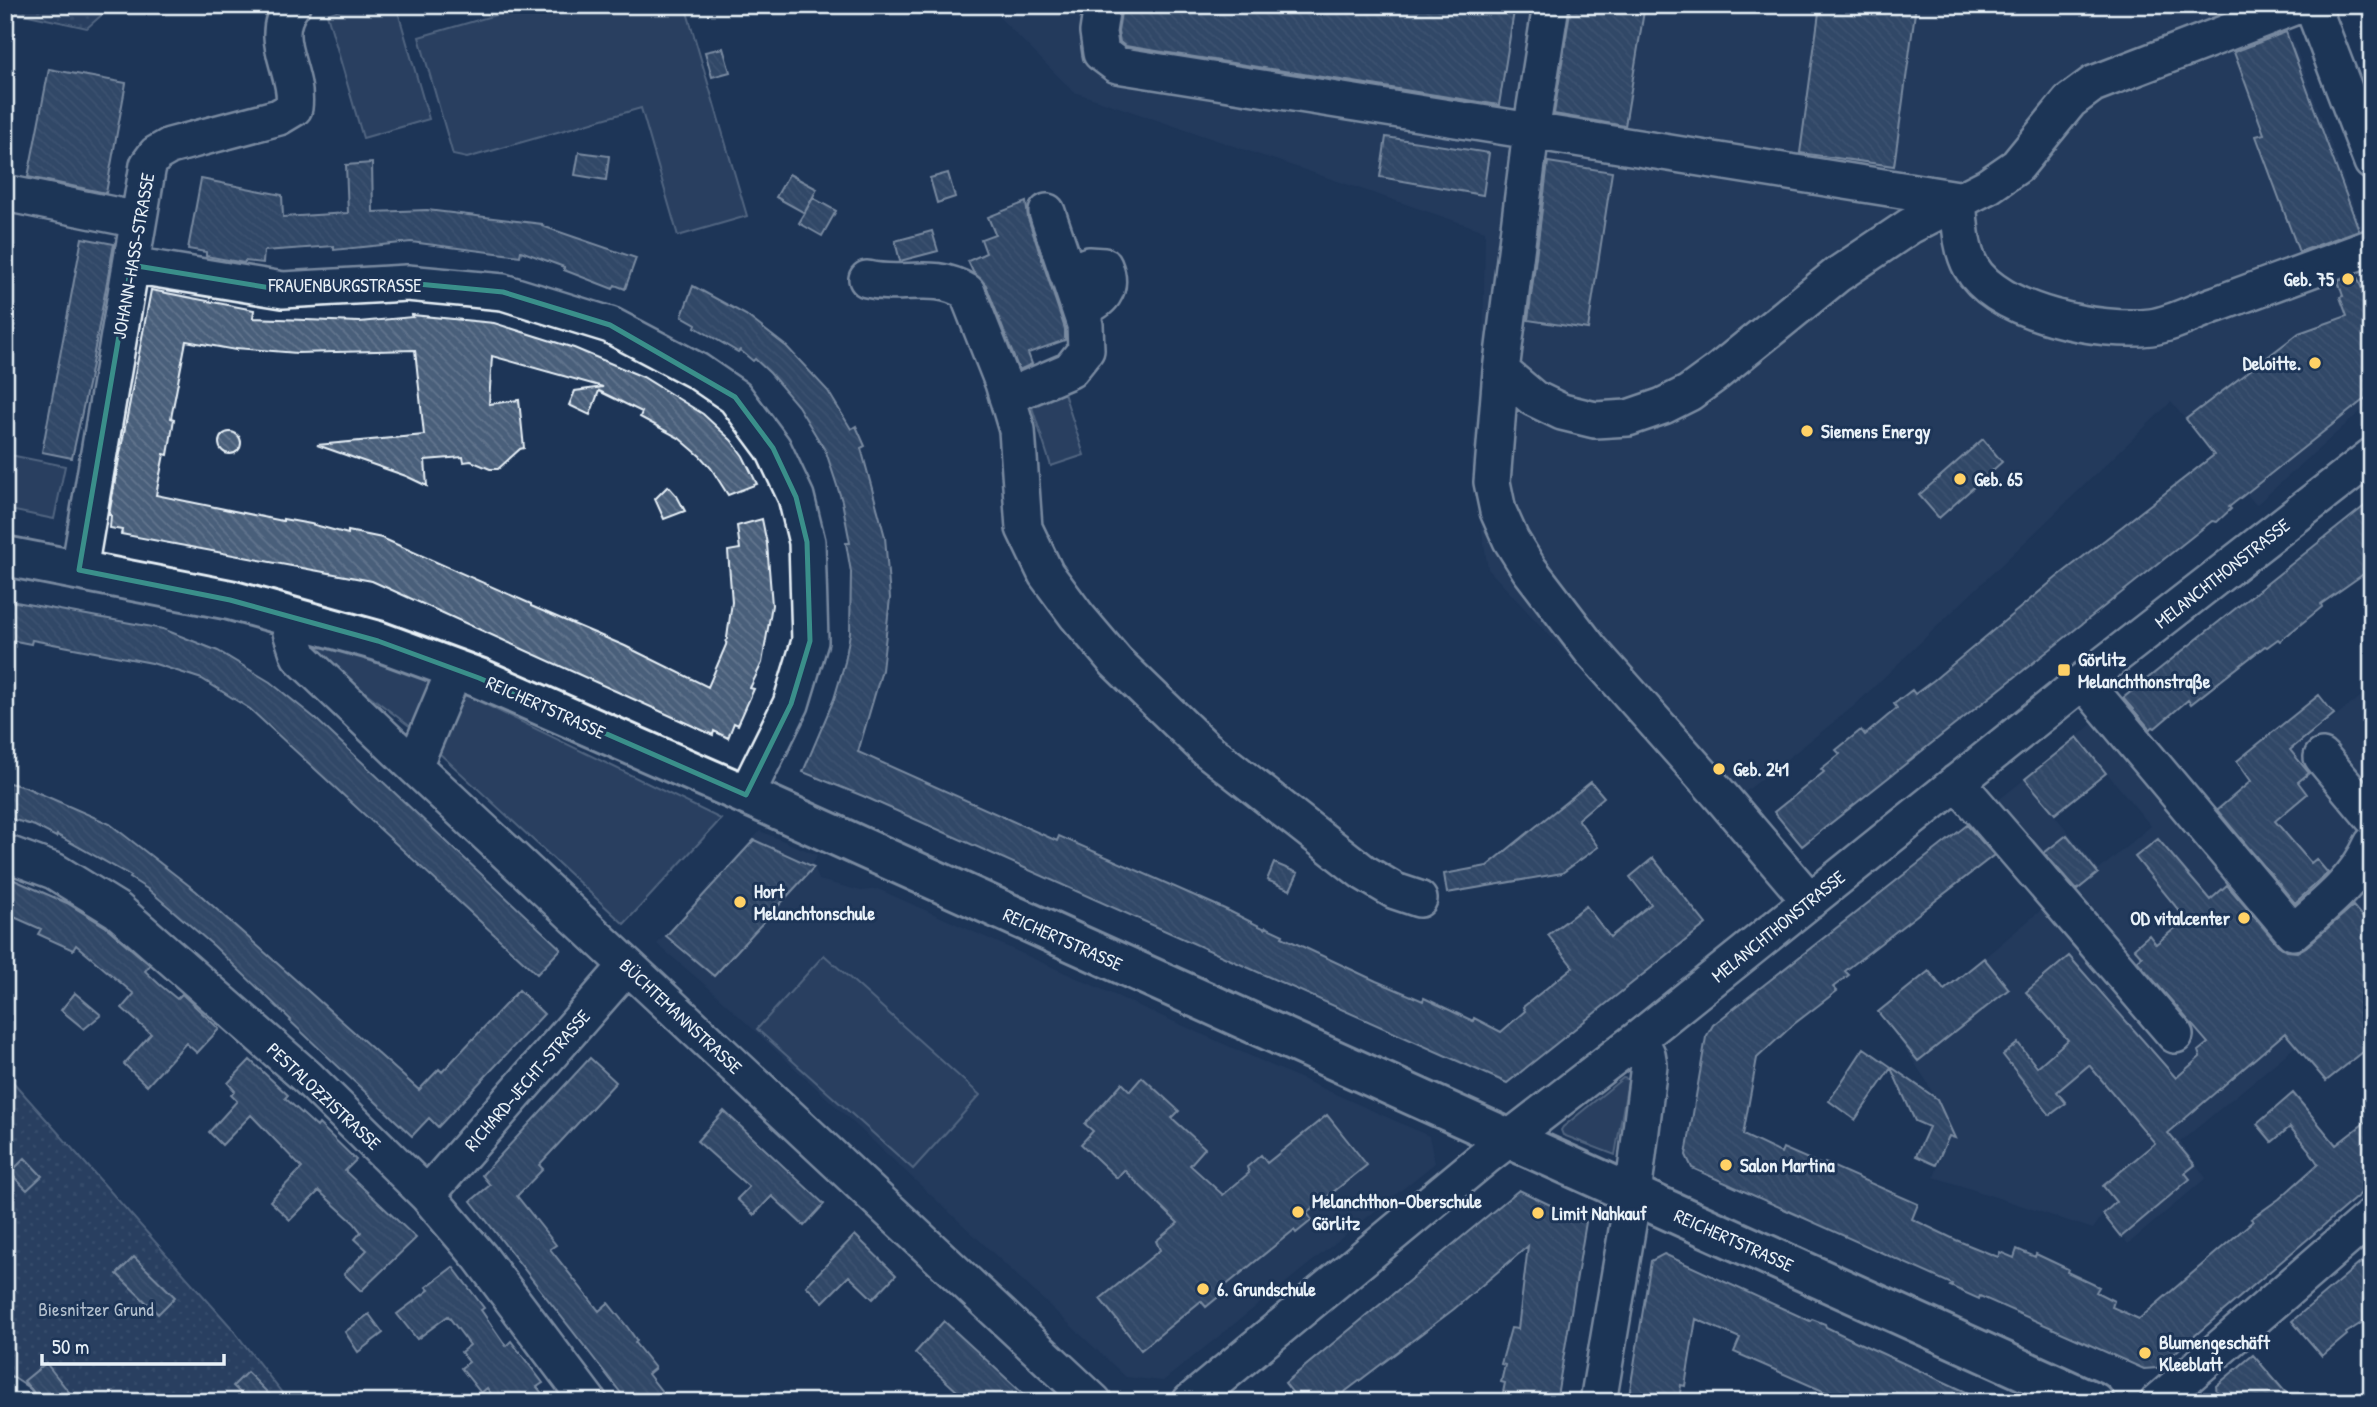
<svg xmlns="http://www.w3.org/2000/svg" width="2377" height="1407" viewBox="0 0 2377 1407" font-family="'Patrick Hand',sans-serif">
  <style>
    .built { fill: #2a4162 }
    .grass { fill: #374d6c; stroke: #909fb2; stroke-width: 2 }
    .park { fill: url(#park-dots); stroke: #909fb2; stroke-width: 2 }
    .building { fill: url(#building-back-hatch); stroke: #e8f1f8; stroke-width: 2 }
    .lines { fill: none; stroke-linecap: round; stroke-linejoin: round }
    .minor-casing { stroke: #e8f1f8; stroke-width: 40 }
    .major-casing { stroke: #e8f1f8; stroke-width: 44 }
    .minor { stroke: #1d3557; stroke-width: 35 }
    .major { stroke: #1d3557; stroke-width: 38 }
    .marked { fill: none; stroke: #3a8f8a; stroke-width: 5; stroke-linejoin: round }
    .poi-dot { fill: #ffd166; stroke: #1d3557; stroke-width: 2.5 }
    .labels { text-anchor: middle; stroke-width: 6; stroke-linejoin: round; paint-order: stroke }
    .street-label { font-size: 19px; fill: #e8f1f8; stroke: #1d3557 }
    .poi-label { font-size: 19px; font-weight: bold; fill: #e8f1f8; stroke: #1d3557; text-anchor: start }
    .park-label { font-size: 19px; fill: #b3c0ce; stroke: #1d3557 }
  </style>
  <defs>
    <pattern id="park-dots" width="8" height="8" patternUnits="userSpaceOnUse" patternTransform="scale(1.75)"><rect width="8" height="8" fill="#374d6c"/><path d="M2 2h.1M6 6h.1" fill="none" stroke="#546782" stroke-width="1.8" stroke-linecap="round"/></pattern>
    <pattern id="building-back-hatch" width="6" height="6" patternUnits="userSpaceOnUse" patternTransform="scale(1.75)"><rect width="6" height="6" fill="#495e7a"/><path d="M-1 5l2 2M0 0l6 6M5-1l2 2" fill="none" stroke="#63768e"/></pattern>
  </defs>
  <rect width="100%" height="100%" fill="#1d3557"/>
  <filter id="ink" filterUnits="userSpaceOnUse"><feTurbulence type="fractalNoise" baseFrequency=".0143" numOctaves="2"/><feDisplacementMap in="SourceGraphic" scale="14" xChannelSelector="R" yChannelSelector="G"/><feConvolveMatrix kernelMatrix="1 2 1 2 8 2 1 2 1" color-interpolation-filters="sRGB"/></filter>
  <g filter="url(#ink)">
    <path class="built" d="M987 5H2280L2372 255V401L2256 505 2171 402 1854 706 1716 815 1488 569 1471 461 1483 348 1485 231 1074 92Z
      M2372 688V983L2180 1142 2206 1178 2128 1244 2104 1213 2093 1229 1934 1177 1951 1131 1927 1082 1893 1031 1984 958 2047 905 1976 818 2025 779 2099 870 2151 826 2077 737 2118 701 2208 814Z
      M760 831 817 855 813 863 819 880 861 891 878 889 1429 1136 1435 1163 1163 1381 1126 1377 710 989 657 944Z"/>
    <path class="grass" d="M356 5H396L429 119 363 138 327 14Z
      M530 5H685L747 216 678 236 641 108 467 158 453 155 419 37Z
      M1063 390 1084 455 1051 466 1030 401Z
      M5 454 65 466 54 519 5 509Z
      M318 638 464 694 721 819 624 924 412 728 323 660Z
      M824 955 980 1095 913 1169 757 1029Z
      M1623 1078 1628 1079V1082L1615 1155 1563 1135 1561 1130 1563 1127Z"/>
    <path class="park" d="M5 5H113L87 28 5 10Z
      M5 1073 230 1326 289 1402H5V1369L11 1366H5Z"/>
    <path class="building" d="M1122 5H1515L1499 105 1125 46 1120 42 1118 32Z
      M1571 5H1645L1625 126 1554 114Z
      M1820 5H1916L1894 166 1800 153Z
      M2286 32 2359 230 2299 252 2256 136 2264 134 2234 52Z
      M723 48 730 72 712 77 705 52Z
      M49 69 126 83 106 193 28 177Z
      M1386 137 1489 153 1483 195 1380 177Z
      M579 152 609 156 606 180 575 175Z
      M1548 162 1612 172 1588 329 1528 320Z
      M372 163 373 212 427 210 542 224V226L636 258 625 289 615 285 613 289 564 270V267L521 251 520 256 411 242 334 250V246L264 251 263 263 245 261 244 263 206 256V252L188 249 201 179 282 195 283 217 348 213 346 165Z
      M948 173 955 197 937 203 930 178Z
      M789 174 817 189 805 212 813 198 836 211 822 236 799 223 805 213 776 197Z
      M1026 202 1028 218 1065 329V340L1028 353 1032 364 1019 370 986 285 973 272 968 261 986 253 981 239 995 234 988 217Z
      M932 231 938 251 900 261 895 241Z
      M82 238 114 244 89 380 72 458 42 452Z
      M2356 274 2362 289 2372 286V393L2229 507 2231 509 2217 522 2212 521 1802 846 1774 812 1824 772 1821 769 1840 754 1836 750 1861 730 1865 735 1897 708 1894 704 1912 690 1915 694 1934 680 2057 577 2214 455 2186 419 2299 333 2347 316 2340 297 2343 296 2338 281Z
      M693 286 746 315 787 347 828 391 851 429 856 426 865 446 861 448 885 537 890 598 882 670 858 752 1057 841 1059 836 1227 910 1265 929 1266 927 1283 935 1282 937 1376 981 1423 1001 1424 998 1473 1021 1474 1018 1501 1032 1525 1011 1523 1007 1573 967 1548 935 1586 906 1610 937 1651 904 1630 877 1653 858 1706 924 1507 1083 863 796 803 772 834 699 845 662 850 633 851 572 846 543H850L842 501 826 452 798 406 770 373 755 359 753 361 740 350 738 352 695 327 696 324 682 316Z
      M151 290 254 310 253 318 359 322 413 317 412 315 494 323 574 348 643 377 703 414 731 440 743 456 757 484 728 495 711 468 700 456 679 438 640 417 642 412 599 391 590 415 569 405 575 391 603 387 492 356 489 404 519 400 524 448 520 449 498 469H490L471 461 464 462 463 457 425 460 427 486 406 476 317 445 424 435 415 350 297 353 236 348V350L186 341 171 418 174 419 168 455 164 454 156 495 283 521V519L311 524 348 534V531L382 538 531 604V606L625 646 708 687 726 645 732 602 728 551 740 549 737 526 762 519 767 544 772 605 762 663 750 688 754 689 738 725 734 723 728 738 714 731 713 735 372 581 121 534 122 530 110 528 111 515H109L116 475Z
      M219 443a11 11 0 1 1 22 0a11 11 0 1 1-22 0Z
      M1983 439 2002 462 1939 518 1919 495Z
      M668 486 677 496 685 511 664 519 655 499Z
      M2372 500V563L2363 569 2365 573 2321 604 2322 607 2280 641 2278 639 2267 647 2265 646 2191 704 2188 700 2155 728 2153 727 2150 729 2123 698Z
      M5 600 163 629 218 651 270 682 316 719 561 949 537 974 250 709 202 679 152 663 32 640 31 644 5 639Z
      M2319 695 2334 714 2290 750 2309 773 2298 782 2307 794 2275 821 2311 863 2316 859 2328 873 2295 903 2217 810 2251 781 2237 761Z
      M2077 737 2106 773 2055 814 2025 779Z
      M5 782 25 787 110 824 196 891 419 1090 439 1069 442 1072 519 990 544 1014 438 1127 429 1118 412 1136 290 1021 291 1020 214 946 149 890 130 878 131 876 57 835 56 837 35 826 5 817Z
      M1591 782 1604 797 1578 819 1598 847 1562 873 1447 893 1444 874 1487 866Z
      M1967 825 1994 855 1845 971 1849 975 1833 987 1837 991 1794 1024 1757 1058 1743 1135 1781 1153 1783 1148 1824 1166 1825 1163 1918 1204 1912 1219 1956 1240 1998 1257 2000 1252 2014 1258 2017 1249 2035 1257 2036 1254 2068 1269 2067 1272 2099 1287 2096 1292 2114 1301 2112 1307 2139 1319 2253 1221 2251 1219 2279 1199 2318 1164 2309 1150 2290 1127 2272 1142 2257 1124 2293 1093 2336 1145 2372 1117V1184L2157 1368 2144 1369 1980 1296 1979 1299 1950 1286 1952 1284 1692 1168 1686 1155 1706 1037 1713 1025Z
      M2067 835 2098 873 2077 890 2044 853Z
      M2158 839 2210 900 2227 885 2278 945 2287 951 2297 952 2306 947 2353 906 2372 928V1045L2326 1081 2285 1033 2168 1133 2195 1165 2185 1173 2190 1179 2121 1237 2103 1214 2116 1202 2103 1186 2155 1143 2089 1065 2057 1092 2066 1103 2050 1115 2003 1055 2018 1043 2037 1067 2068 1040 2026 992 2069 956 2176 1078 2200 1057 2198 1051 2208 1043 2137 961 2142 957 2134 948 2149 935 2156 944 2186 919 2135 857Z
      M754 840 814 867 714 976 666 936Z
      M1274 863 1298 873 1290 890 1267 880Z
      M5 876 67 903 106 927 150 965 145 971 160 985 177 999 182 994 219 1029 197 1053 186 1043 147 1086 124 1064 151 1034 122 1008 134 994 76 945 73 950 38 934 41 929 5 913Z
      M1984 958 2009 989 1918 1061 1878 1012 1929 971 1944 990Z
      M75 993 101 1015 84 1029 61 1010Z
      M1864 1048 1937 1099 1955 1138 1949 1136 1936 1165 1916 1156 1929 1127 1915 1121 1891 1068 1855 1120 1829 1101Z
      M590 1058 616 1082 539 1165 543 1169 517 1196 556 1245 550 1249 599 1311 608 1303 628 1328 637 1341 635 1343 655 1368 648 1374 670 1402H628L471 1201 490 1185 482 1175Z
      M250 1060 288 1095 285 1098 317 1127 319 1124 356 1160 345 1171 416 1238 361 1291 344 1274 367 1250 355 1239 361 1232 354 1223 319 1191 290 1220 270 1201 302 1168 251 1115 222 1145 209 1132 237 1101 231 1095 235 1091 228 1083Z
      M1142 1077 1179 1111 1172 1118 1205 1148 1190 1165 1223 1195 1249 1173 1247 1167 1261 1155 1267 1163 1327 1115 1367 1165 1307 1213 1312 1220 1296 1233 1294 1230 1219 1291 1222 1294 1206 1307 1201 1301 1141 1350 1100 1299 1160 1250 1156 1241 1178 1223 1124 1170 1117 1178 1081 1144 1093 1131 1085 1124 1122 1083 1130 1091Z
      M724 1111 824 1204 804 1226 772 1196 754 1215 737 1199 749 1187 697 1141Z
      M25 1158 42 1176 27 1190 10 1173Z
      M1519 1190 1586 1222 1556 1402H1501L1505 1383 1501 1382 1505 1365 1501 1364 1511 1328 1518 1329 1528 1246 1454 1309 1342 1394 1347 1402H1300L1285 1383Z
      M855 1235 896 1275 873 1299 849 1276 823 1302 806 1286Z
      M2372 1253V1316L2346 1333 2347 1335 2322 1356 2292 1321Z
      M1664 1254 1810 1321 1812 1319 1825 1324 1826 1327 1857 1342 1988 1402H1848L1734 1352 1740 1338 1696 1319 1685 1386 1681 1385 1679 1402H1628L1651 1261Z
      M134 1257 175 1297 158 1314 117 1274Z
      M453 1267 484 1308 481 1310 506 1346 511 1341 543 1383 537 1387 549 1402H497L487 1388 481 1393 461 1368 469 1362 461 1352 470 1345 448 1316 417 1339 397 1314 429 1290 426 1287Z
      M369 1314 383 1333 358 1352 345 1332Z
      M944 1321 1032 1402H969L915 1353Z
      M2253 1355 2294 1402H2218L2216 1386Z
      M46 1363 53 1372 77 1402H41L24 1381Z
      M247 1372 277 1402H250L233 1386Z"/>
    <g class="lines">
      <g class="minor-casing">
        <path id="minor" d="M1102 5 1098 32 1101 53 1117 65 1958 199C1960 221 1960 247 1971 267 1998 314 2101 333 2151 327 2173 324 2196 311 2217 304 2268 285 2320 266 2372 247
          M2312 5 2372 162
          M5 193 138 220
          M131 265 283 290 407 283 503 292 610 325 697 371 735 397 773 448 796 497 807 542 810 641 791 704 746 795
          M1067 273 1089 265 1104 266C1114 290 1101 302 1080 309
          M867 279C904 288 933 271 967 292L1003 383 1017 430 1024 528 1046 574 1077 616 1116 662 1205 748 1363 872 1395 891 1419 899
          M1501 371 1531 132 1551 5
          M1007 397 1070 370 1086 350 1085 325 1047 212
          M79 570 148 165 156 154 170 146 279 117 294 108C299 70 266 39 292 5
          M293 617 291 632 299 656 414 766 1094 1402
          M2083 681 2293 932C2324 905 2355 882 2372 844
          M2322 757 2372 817
          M414 766 455 669
          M1957 782 2175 1035
          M5 853 54 871 117 910 308 1078 427 1195 480 1257 589 1402
          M1810 901 1719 794 1590 649 1529 569 1511 540 1498 511 1492 482 1501 371 1533 398 1562 412 1595 420 1628 418 1663 406 1689 393 1715 374 1837 275 1910 226 1988 186 2017 166 2070 101 2093 84 2299 5
          M427 1195 627 966
          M5 1394 17 1402
          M1190 1402 1484 1158 1639 1038 2083 681 2372 456
          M1598 1402 1633 1195 1649 1065 1647 1054 1639 1038
          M2158 1402 2372 1216"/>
      </g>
      <g class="major-casing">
        <path id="major" d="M5 556 230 600 378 641 479 678 746 795 2094 1402"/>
      </g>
      <use href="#minor" class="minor"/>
      <use href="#major" class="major"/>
    </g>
  </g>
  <path d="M0 0H2377V1407H0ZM131 265 283 290 407 283 503 292 610 325 735 397 773 448 796 497 807 542 810 641 791 704 746 795 479 678 378 641 230 600 79 570Z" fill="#1d3557" fill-opacity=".55" fill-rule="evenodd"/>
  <path class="marked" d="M131 265 283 290 407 283 503 292 610 325 735 397 773 448 796 497 807 542 810 641 791 704 746 795 479 678 378 641 230 600 79 570Z"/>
  <g class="poi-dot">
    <circle cx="2348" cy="279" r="7"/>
    <circle cx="2315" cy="363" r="7"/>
    <circle cx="1807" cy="431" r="7"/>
    <circle cx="1960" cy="479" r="7"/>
    <rect x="2057" y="663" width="14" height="14" rx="3.5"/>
    <circle cx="1719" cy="769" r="7"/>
    <circle cx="740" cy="902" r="7"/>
    <circle cx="2244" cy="918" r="7"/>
    <circle cx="1726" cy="1165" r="7"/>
    <circle cx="1298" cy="1212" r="7"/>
    <circle cx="1538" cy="1213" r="7"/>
    <circle cx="1203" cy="1289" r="7"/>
    <circle cx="2145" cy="1353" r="7"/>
  </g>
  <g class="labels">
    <g class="street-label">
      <text transform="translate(133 256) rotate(-80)" y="7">JOHANN-HASS-STRASSE</text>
      <text x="345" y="292">FRAUENBURGSTRASSE</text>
      <text transform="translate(2222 573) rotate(-38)" y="7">MELANCHTHONSTRASSE</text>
      <text transform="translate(546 707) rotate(24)" y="7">REICHERTSTRASSE</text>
      <text transform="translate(1778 926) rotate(-39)" y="7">MELANCHTHONSTRASSE</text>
      <text transform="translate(1063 939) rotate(24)" y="7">REICHERTSTRASSE</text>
      <text transform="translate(681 1016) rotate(43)" y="7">BÜCHTEMANNSTRASSE</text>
      <text transform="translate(527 1080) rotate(-49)" y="7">RICHARD-JECHT-STRASSE</text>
      <text transform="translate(324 1096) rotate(43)" y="7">PESTALOZZISTRASSE</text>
      <text transform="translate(1734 1240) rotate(24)" y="7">REICHERTSTRASSE</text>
    </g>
    <g class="poi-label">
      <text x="2334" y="286" text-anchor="end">Geb. 75</text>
      <text x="2301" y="370" text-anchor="end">Deloitte.</text>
      <text x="1821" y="438">Siemens Energy</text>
      <text x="1974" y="486">Geb. 65</text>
      <text x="2078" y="666">Görlitz<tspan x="2078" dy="22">Melanchthonstraße</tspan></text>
      <text x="1733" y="776">Geb. 241</text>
      <text x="754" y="898">Hort<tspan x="754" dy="22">Melanchtonschule</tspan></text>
      <text x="2230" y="925" text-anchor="end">OD vitalcenter</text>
      <text x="1740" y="1172">Salon Martina</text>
      <text x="1312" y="1208">Melanchthon-Oberschule<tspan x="1312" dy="22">Görlitz</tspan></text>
      <text x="1552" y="1220">Limit Nahkauf</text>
      <text x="1217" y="1296">6. Grundschule</text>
      <text x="2159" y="1349">Blumengeschäft<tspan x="2159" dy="22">Kleeblatt</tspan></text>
    </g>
    <g class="park-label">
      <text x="96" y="1316">Biesnitzer Grund</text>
    </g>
  </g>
  <rect width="2377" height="1407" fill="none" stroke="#1d3557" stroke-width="28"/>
  <rect x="14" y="14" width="2349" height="1379" fill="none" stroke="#e8f1f8" stroke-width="2.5" filter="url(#ink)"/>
  <path d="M42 1354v10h182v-10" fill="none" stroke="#e8f1f8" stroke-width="3.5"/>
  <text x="52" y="1354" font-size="21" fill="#e8f1f8" stroke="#1d3557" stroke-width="5" paint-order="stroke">50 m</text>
</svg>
